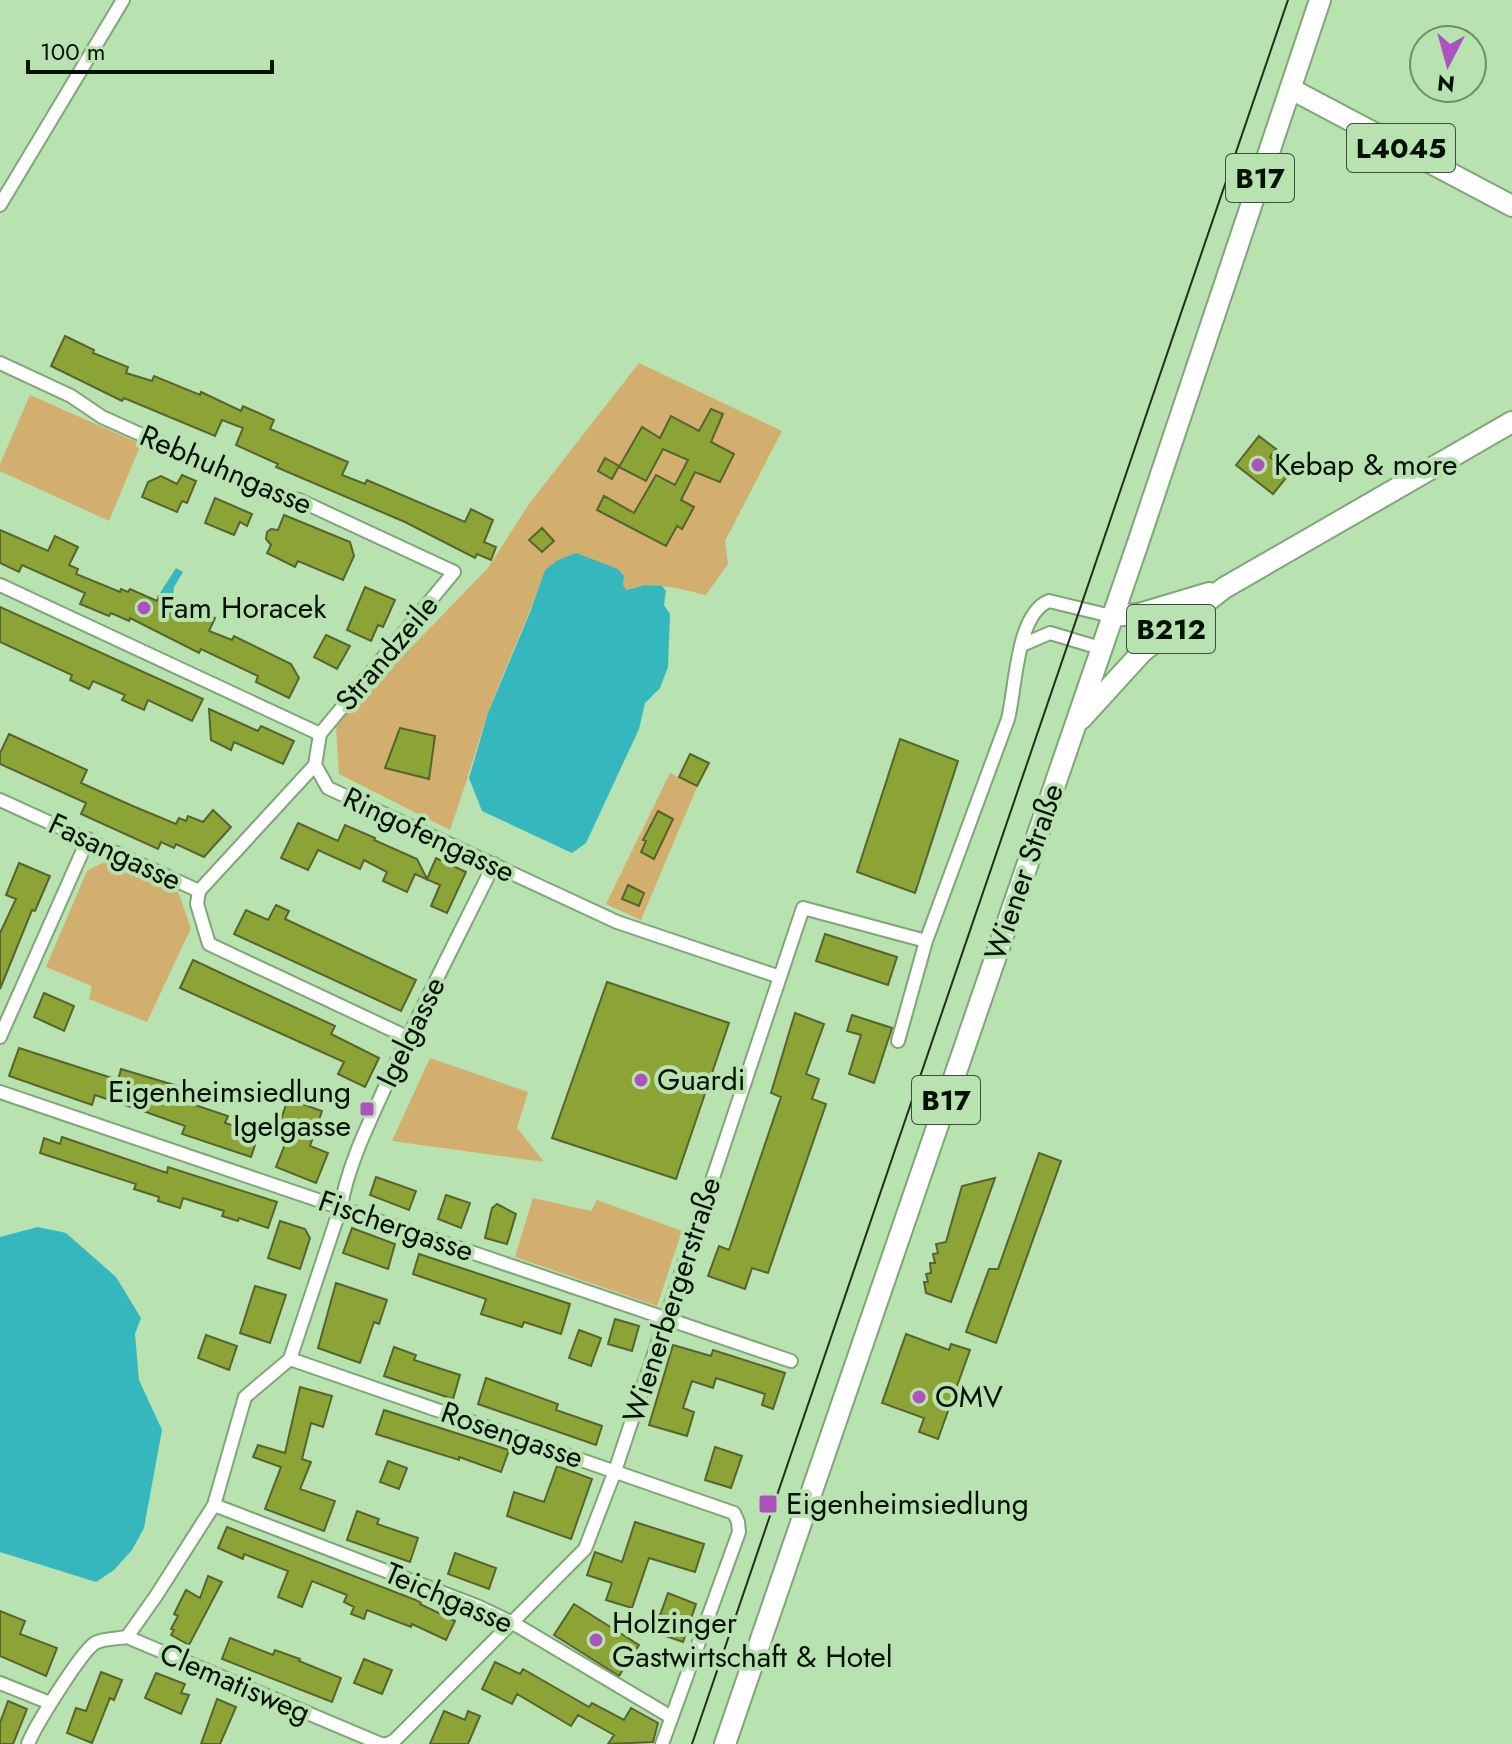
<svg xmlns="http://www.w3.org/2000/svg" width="1512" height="1744" viewBox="0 0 1512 1744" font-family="Jost,sans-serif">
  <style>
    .green { fill: #d2ae6f }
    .water { fill: #35b7be }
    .building { fill: #8ca336; stroke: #57642d; stroke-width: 2 }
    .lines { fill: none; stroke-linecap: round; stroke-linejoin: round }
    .street-casing { stroke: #7ea677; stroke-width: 16 }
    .primary-casing { stroke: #7ea677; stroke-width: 24 }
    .street { stroke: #fff; stroke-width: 12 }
    .primary { stroke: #fff; stroke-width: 20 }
    .tram { stroke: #20311d; stroke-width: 2 }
    .poi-dot { fill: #ac53bf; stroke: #b8e2b0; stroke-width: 3 }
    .labels { text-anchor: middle; stroke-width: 8; stroke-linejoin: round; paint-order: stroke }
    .shield { fill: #b8e2b0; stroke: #394f36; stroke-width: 2 }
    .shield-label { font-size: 28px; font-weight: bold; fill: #031002 }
    .poi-label { font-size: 30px; fill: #031002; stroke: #b8e2b0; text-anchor: start }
    .street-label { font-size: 30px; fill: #031002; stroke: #b8e2b0 }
  </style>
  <rect width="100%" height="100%" fill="#b8e2b0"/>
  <path class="green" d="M639 363 782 431 725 541 728 564 706 595C680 589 652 580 626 590L623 584 545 570C528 619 506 665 488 713 475 752 464 791 450 830L339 774 336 725 488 568 529 504Z
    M30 395 141 444 109 521 0 471V464Z
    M670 773 697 787 641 920 606 904Z
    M106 861 178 892 191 928 147 1022 89 999 92 986 46 967 87 871Z
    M430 1058 528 1092 517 1128 544 1162 392 1141Z
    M533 1198 591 1211 597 1200 682 1231 657 1306 515 1257Z"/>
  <path class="water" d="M576 553 618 569 624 576 623 584 626 590 645 585 662 586 666 591 664 605 670 614 668 667 660 688 645 703 639 729 586 843 572 853 482 811 469 778 488 713 530 612 545 570 558 560Z
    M176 568 183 572 174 587 173 598 160 593Z
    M38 1227 66 1233 116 1277 141 1318 135 1334 139 1380 162 1430 144 1528 132 1550 114 1570 96 1582 0 1552V1237Z"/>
  <path class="building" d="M65 336 94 350 93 353 128 367 126 373 152 381 154 376 200 395 201 392 241 411 243 406 274 420 270 429 348 462 342 475 365 484 367 480 465 522 471 509 493 520 484 542 496 547 491 560 477 554 475 558 405 522 276 467 278 464 236 445 243 428 222 420 215 436 124 398 122 401 51 366Z
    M711 409 723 414 711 442 734 454 720 482 695 472 681 500 694 507 682 529 677 526 666 546 597 510 604 496 634 513 656 475 675 485 688 460 663 449 646 481 619 467 642 427 660 438 671 416 699 431Z
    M1259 436 1276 449 1270 457 1280 465 1276 470 1286 478 1273 494 1236 465Z
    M605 458 619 466 612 479 598 471Z
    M182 475 196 481 187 503 182 501 177 512 142 497 148 482 161 476 177 484Z
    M215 498 252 514 247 526 240 522 234 535 205 523Z
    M284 515 350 542 354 556 343 580 298 561 295 567 267 553 271 545 266 539 267 532 271 529 278 530Z
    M542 528 554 541 542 552 529 540Z
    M0 530 48 551 55 536 78 547 69 565 78 569 76 574 120 592 121 589 128 592 130 589 157 601 159 596 215 618 209 631 232 640 234 636 291 664 299 678 289 698 256 682 258 676 201 649 199 653 130 618 129 621 111 613 109 616 80 604 85 593 22 565 19 572 0 563Z
    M365 587 395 600 383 627 378 625 371 641 347 630Z
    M0 607 203 699 192 721 148 700 144 710 122 700 125 695 93 681 89 689 70 680 72 675 0 642Z
    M326 635 350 646 337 669 314 657Z
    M209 709 258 731 261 726 294 741 283 764 234 742 231 750 211 740Z
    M400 728 435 736 429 779 385 768Z
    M9 734 87 770 81 783 135 807 176 824 179 818 186 821 188 816 203 822 213 810 231 827 204 857 176 844 174 848 161 842 158 849 81 814 86 803 0 764V753Z
    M900 739 958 761 915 893 857 872Z
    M690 754 709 763 697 786 679 777Z
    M658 811 673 819 654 859 641 852 646 841 643 840Z
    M298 823 338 841 345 825 375 838 374 840 417 859 427 879 436 858 466 872 447 913 431 906 440 885 415 874 407 892 383 881 387 872 364 860 360 869 318 850 308 870 281 858Z
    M19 863 50 876 35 911 32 910 0 989V933L16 899 6 895Z
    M628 885 644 893 639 906 622 899Z
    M276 905 289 911 285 919 416 980 401 1011 234 934 246 910 268 920Z
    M825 934 897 957 888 985 816 961Z
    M193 960 335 1026 331 1034 379 1058 365 1087 338 1074 344 1062 180 988Z
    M607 982 729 1023 676 1179 552 1138Z
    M44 993 74 1006 64 1031 34 1017Z
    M795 1013 824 1024 806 1074 819 1079 812 1099 826 1104 768 1273 752 1268 745 1289 708 1276 719 1246 729 1250 781 1097 771 1093Z
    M852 1015 892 1028 874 1083 849 1074 861 1035 847 1031Z
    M19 1048 118 1080 121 1069 184 1088 180 1100 228 1116 225 1123 259 1133 251 1157 182 1134 185 1126 146 1112 95 1095 92 1105 9 1076Z
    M288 1099 322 1111 310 1146 328 1153 316 1183 276 1167 291 1129 279 1125Z
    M62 1137 167 1173 168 1167 277 1202 268 1228 239 1218 238 1221 222 1216 224 1211 183 1198 180 1208 158 1201 159 1197 134 1189 136 1184 40 1153 44 1138 60 1144Z
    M1039 1153 1061 1161 996 1343 966 1332 989 1269H998Z
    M376 1177 416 1191 409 1210 370 1195Z
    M995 1178 951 1302 926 1293 924 1282H928L926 1274 931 1273 930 1263H935L933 1254 938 1253 936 1244 946 1242 962 1186Z
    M446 1195 470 1203 461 1228 438 1219Z
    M497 1204 516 1214 507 1244 485 1238 492 1208Z
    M280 1221 305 1229 310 1238 300 1269 268 1258Z
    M352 1228 395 1244 388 1269 343 1253Z
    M419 1254 570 1304 561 1334 524 1322 522 1327 481 1314 486 1299 413 1274Z
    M336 1283 387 1300 379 1324 374 1322 360 1363 318 1348Z
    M255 1286 286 1295 270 1343 240 1333Z
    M615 1319 639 1326 632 1351 608 1344Z
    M579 1330 601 1338 591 1366 569 1358Z
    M906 1334 949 1350 951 1344 970 1350 938 1439 919 1432 924 1418 882 1403Z
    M206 1335 237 1346 229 1370 198 1358Z
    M673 1345 711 1356 713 1350 785 1373 773 1409 762 1405 765 1394 716 1378 713 1388 692 1381 683 1408 694 1412 687 1436 649 1425Z
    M394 1347 416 1355 414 1360 460 1375 453 1399 384 1376Z
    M486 1378 558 1404 556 1410 602 1426 596 1445 478 1404Z
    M300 1387 332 1396 323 1427 311 1423 302 1459 311 1462 300 1489 335 1501 324 1531 265 1509 281 1467 253 1457 258 1445 285 1453Z
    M384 1410 509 1450 501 1472 459 1457V1460L376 1434Z
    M715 1447 742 1456 731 1488 705 1480Z
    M388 1461 407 1468 399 1489 380 1482Z
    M557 1466 592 1479 571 1539 507 1516 514 1492 544 1502Z
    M357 1511 379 1519 377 1524 418 1538 410 1562 347 1540Z
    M635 1522 704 1544 695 1572 649 1558 632 1608 606 1600 612 1583 587 1575 595 1552 622 1562Z
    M227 1527 421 1602 420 1604 455 1621 446 1640 412 1624 411 1627 367 1610 364 1619 351 1614 354 1607 344 1602 347 1595 312 1581 302 1607 278 1597 288 1571 244 1554 243 1559 218 1548Z
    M455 1553 496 1568 489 1589 448 1574Z
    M208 1576 222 1582 189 1645 171 1635 174 1630 171 1629 178 1616 174 1614 186 1590 200 1598Z
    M668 1593 696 1604 683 1642 654 1632Z
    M574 1604 639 1645 619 1676 554 1635Z
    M0 1611 25 1621 20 1634 57 1648 46 1676 0 1656Z
    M230 1638 273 1655 275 1650 300 1659 299 1661 341 1678 332 1702 222 1659Z
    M364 1659 392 1670 382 1694 354 1683Z
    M495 1662 520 1674 523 1669 589 1707 592 1703 624 1720 631 1708 658 1723 653 1742 608 1744 614 1735 578 1715 571 1726 517 1694 512 1704 482 1689Z
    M101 1672 122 1680 114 1700 110 1698 92 1743 67 1733 76 1708 86 1711Z
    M156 1673 185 1684 181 1693 189 1695 181 1714 145 1698Z
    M217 1699 236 1707 220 1744H201Z
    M8 1701 27 1709 13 1744H0V1723Z
    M444 1711 465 1720 468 1711 480 1716 468 1744H430Z"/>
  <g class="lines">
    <g class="street-casing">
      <path id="street" d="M0 205 123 0
        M0 363 71 396 102 417 271 493 299 500 454 572 320 734
        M0 585 320 734 315 765 328 788 617 922 780 977
        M1022 645 1050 633 1100 648
        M0 800 199 891 197 904 209 944 407 1037
        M199 891 315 765
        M0 1037 88 839
        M898 1041 926 941 1008 719C1016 688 1016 614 1049 601L1111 616
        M0 1092 791 1361
        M290 1359 734 1513 738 1522 739 1532 662 1744
        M214 1505 477 1606 513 1623 671 1717
        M127 1637 156 1596 214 1505 245 1397 290 1359 341 1206C348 1165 369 1123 386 1085 420 1010 458 937 494 864
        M0 1683 50 1703
        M28 1744C35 1726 81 1652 95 1643 104 1638 117 1639 127 1637L381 1744H388L395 1740 585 1549 615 1471 803 908 926 941"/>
    </g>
    <g class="primary-casing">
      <path id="primary" d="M1291 89 1512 206
        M1111 616 1139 614 1209 593
        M1081 719 1143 651 1224 588 1512 422
        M725 1744 1139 540 1320 0"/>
    </g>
    <use href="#street" class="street"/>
    <use href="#primary" class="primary"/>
    <path class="tram" d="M692 1744 1288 0"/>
  </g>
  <g class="poi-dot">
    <circle cx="1258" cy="465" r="8"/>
    <circle cx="144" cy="608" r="8"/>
    <circle cx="641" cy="1080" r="8"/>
    <rect x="359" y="1101" width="16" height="16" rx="4"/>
    <circle cx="919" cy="1397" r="8"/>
    <rect x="758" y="1494" width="20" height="20" rx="4"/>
    <circle cx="596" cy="1640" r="8"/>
  </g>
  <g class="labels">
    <g class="shield">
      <rect x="1347" y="124" width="108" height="48" rx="6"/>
      <rect x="1226" y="154" width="68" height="48" rx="6"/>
      <rect x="1127" y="605" width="88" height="48" rx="6"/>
      <rect x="912" y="1076" width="68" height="48" rx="6"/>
    </g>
    <g class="shield-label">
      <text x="1401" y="158">L4045</text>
      <text x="1260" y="188">B17</text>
      <text x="1171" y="639">B212</text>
      <text x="946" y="1110">B17</text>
    </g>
    <g class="poi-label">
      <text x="1274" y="475">Kebap &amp; more</text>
      <text x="160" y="618">Fam Horacek</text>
      <text x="657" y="1090">Guardi</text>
      <text x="351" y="1102" text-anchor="end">Eigenheimsiedlung<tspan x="351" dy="34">Igelgasse</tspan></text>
      <text x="935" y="1407">OMV</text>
      <text x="786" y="1514">Eigenheimsiedlung</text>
      <text x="612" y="1633">Holzinger<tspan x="612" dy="34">Gastwirtschaft &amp; Hotel</tspan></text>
    </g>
    <g class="street-label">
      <text transform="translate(226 470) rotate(23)" y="10">Rebhuhngasse</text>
      <text transform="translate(387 653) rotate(-50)" y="10">Strandzeile</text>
      <text transform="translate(429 835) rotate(25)" y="10">Ringofengasse</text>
      <text transform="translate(115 852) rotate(25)" y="10">Fasangasse</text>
      <text transform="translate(1024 872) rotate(-71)" y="10">Wiener Straße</text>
      <text transform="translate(411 1032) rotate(-64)" y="10">Igelgasse</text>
      <text transform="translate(396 1226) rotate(19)" y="10">Fischergasse</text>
      <text transform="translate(672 1300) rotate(-72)" y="10">Wienerbergerstraße</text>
      <text transform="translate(512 1435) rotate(19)" y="10">Rosengasse</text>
      <text transform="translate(449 1598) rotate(23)" y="10">Teichgasse</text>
      <text transform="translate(235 1683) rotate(23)" y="10">Clematisweg</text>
    </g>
  </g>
  <g transform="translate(1448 64) rotate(186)"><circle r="38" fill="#b8e2b0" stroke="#708e6a" stroke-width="2"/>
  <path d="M0-6L14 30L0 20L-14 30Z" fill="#ac53bf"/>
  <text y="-12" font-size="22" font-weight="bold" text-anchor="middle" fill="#031002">N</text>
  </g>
  <path d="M28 60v12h244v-12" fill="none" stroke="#031002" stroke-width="4"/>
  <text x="40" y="60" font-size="24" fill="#031002" stroke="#b8e2b0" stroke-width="6" paint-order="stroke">100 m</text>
</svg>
